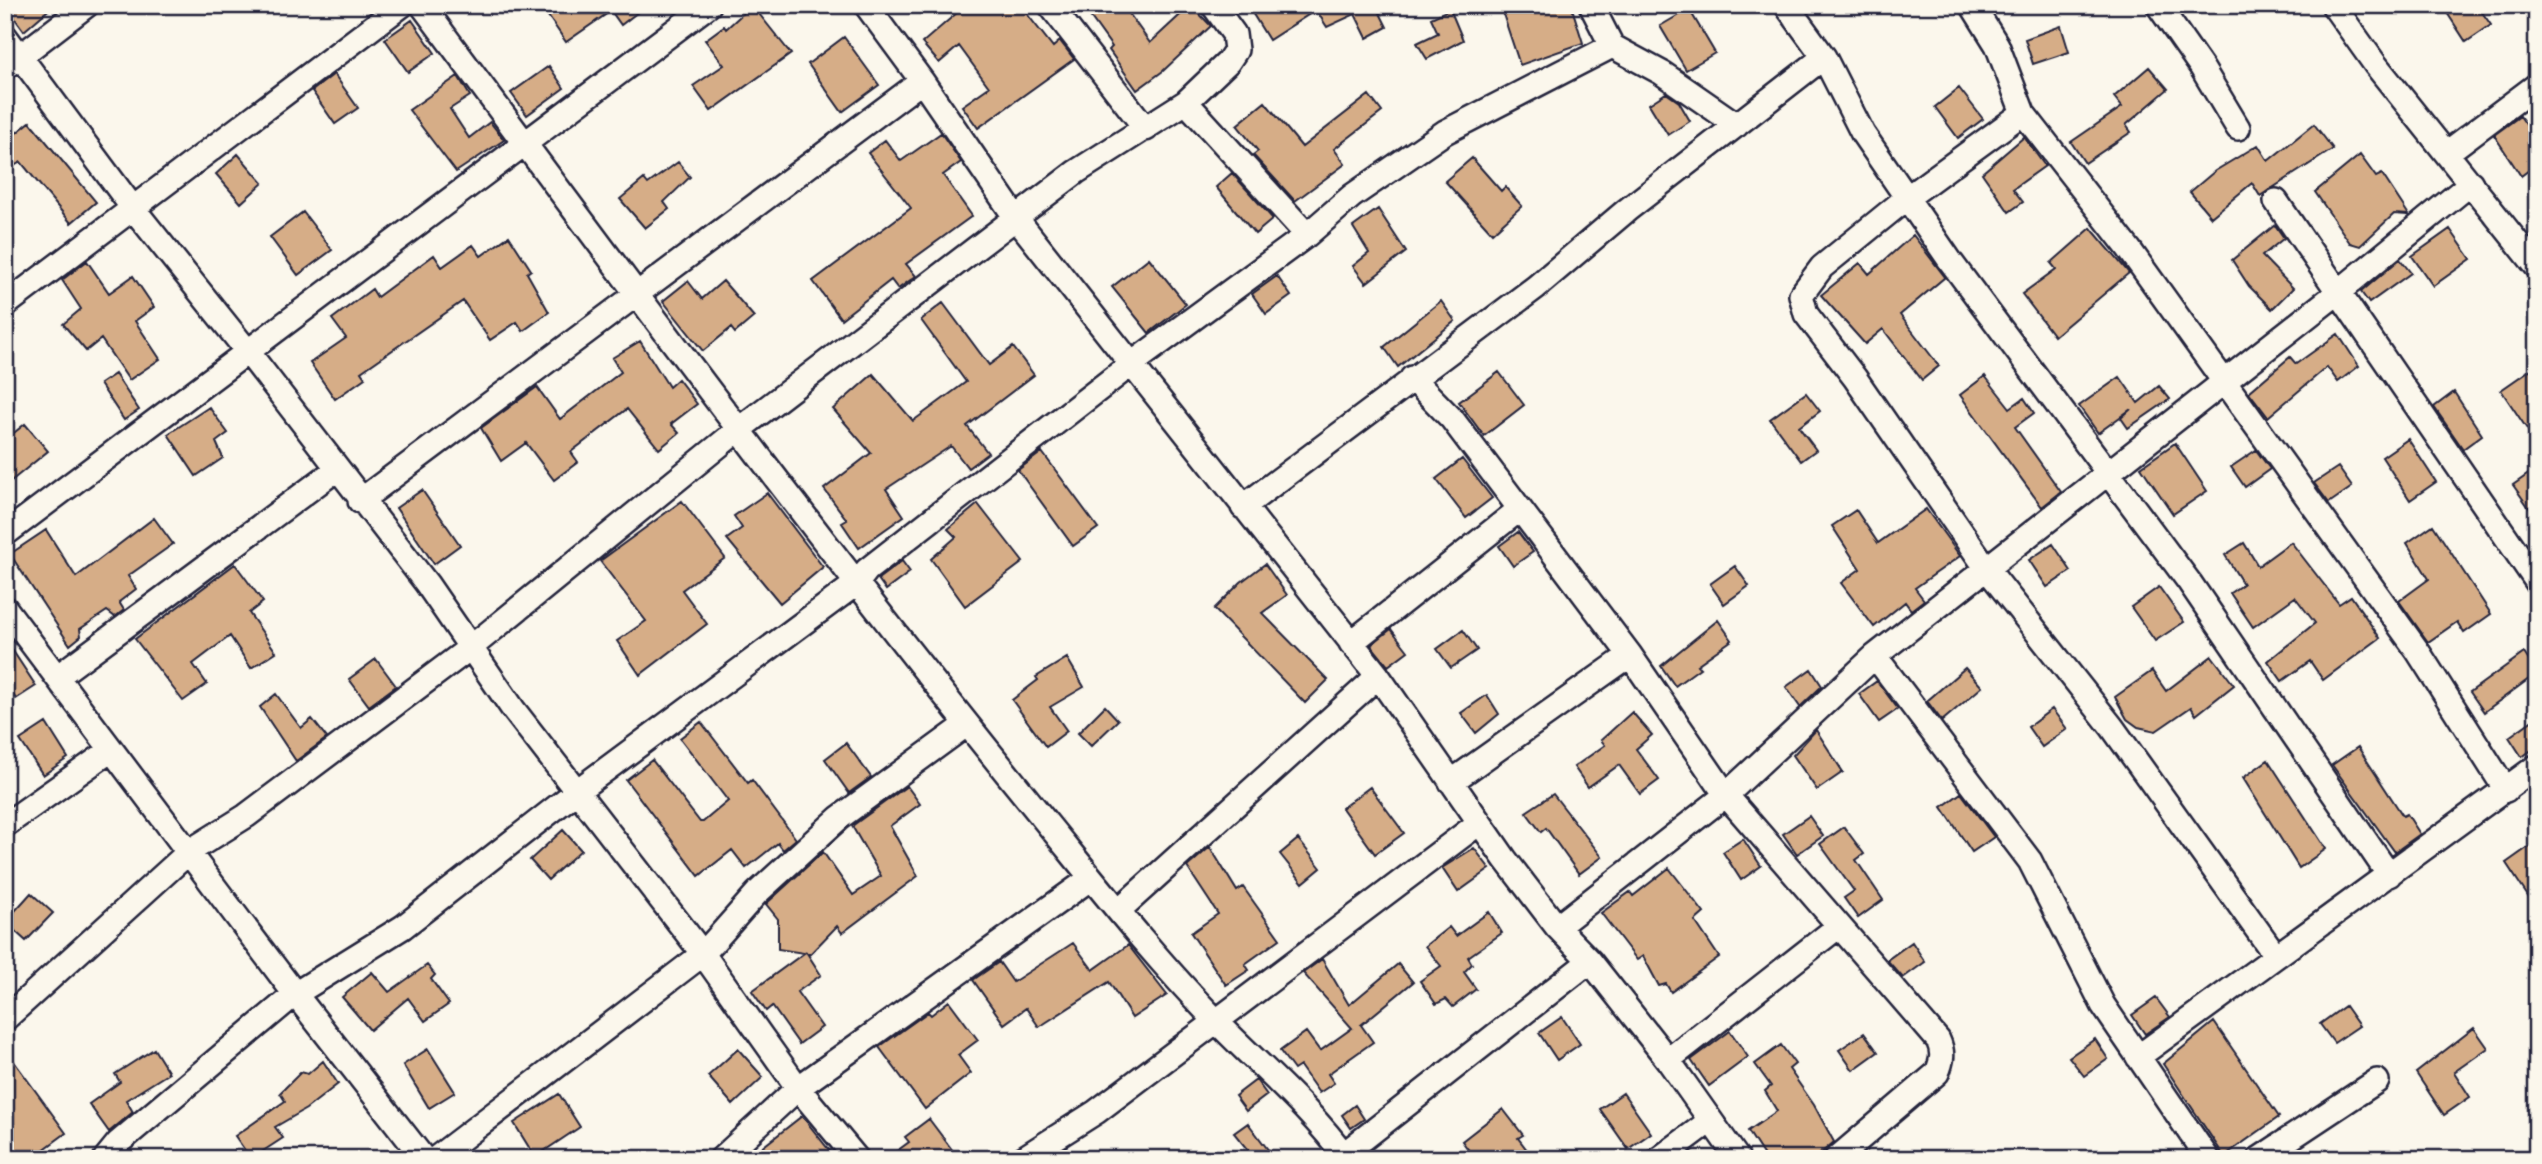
<svg xmlns="http://www.w3.org/2000/svg" width="2542" height="1164" viewBox="0 0 2542 1164" font-family="'Indie Flower',sans-serif">
  <style>
    .building { fill: #d6ad87; stroke: #22223b; stroke-width: 2 }
    .lines { fill: none; stroke-linecap: round; stroke-linejoin: round }
    .minor-casing { stroke: #22223b; stroke-width: 28 }
    .minor { stroke: #fbf7ec; stroke-width: 23 }
  </style>
  <rect width="100%" height="100%" fill="#fbf7ec"/>
  <filter id="ink" filterUnits="userSpaceOnUse"><feTurbulence type="fractalNoise" baseFrequency=".0143" numOctaves="2"/><feDisplacementMap in="SourceGraphic" scale="14" xChannelSelector="R" yChannelSelector="G"/><feConvolveMatrix kernelMatrix="1 2 1 2 8 2 1 2 1" color-interpolation-filters="sRGB"/></filter>
  <g filter="url(#ink)">
    <path class="building" d="M5 5H54L24 31Z
      M556 5H647L621 25 611 11 566 42 546 13Z
      M752 5 791 54 711 111 693 86 724 65 705 40 724 26 726 29Z
      M966 5H1020L1053 47 1060 41 1074 59 978 128 962 106 989 87 959 46 939 63 922 43Z
      M1082 5H1123L1150 43 1191 5 1211 26 1163 71 1137 90 1109 50 1112 47Z
      M1260 5H1376L1387 27 1367 38 1355 14 1327 27 1316 10 1269 40 1251 11Z
      M1500 5H1571L1583 43 1520 65Z
      M2442 5H2477L2491 25 2466 42Z
      M1450 9 1463 40 1427 59 1417 43 1438 33 1431 18Z
      M1689 9 1715 53 1686 70 1660 26Z
      M412 20 435 53 408 72 385 39Z
      M2061 26 2069 52 2033 64 2025 39Z
      M844 37 879 85 842 112 808 64Z
      M549 66 564 88 527 115 511 93Z
      M2149 67 2168 89 2126 125 2131 132 2085 163 2071 142 2122 107 2114 97Z
      M334 74 358 108 335 124 312 91Z
      M458 76 470 96 450 109 469 138 490 122 504 140 456 172 409 110Z
      M1959 88 1983 119 1958 138 1935 107Z
      M1666 93 1679 102 1690 121 1668 135 1649 104Z
      M1369 95 1382 112 1334 149 1345 164 1295 201 1253 155 1258 151 1237 125 1265 102 1302 147Z
      M2520 116 2537 140V164L2521 176 2494 135Z
      M30 122 96 202 71 223 21 162 5 171V142Z
      M2314 124 2333 149 2260 196 2252 183 2211 217 2190 192 2215 171 2258 145 2268 161Z
      M941 133 961 162 943 175 972 216 906 264 916 276 898 289 891 280 841 319 813 281 911 208 868 153 885 140 901 161Z
      M2024 137 2045 166 2013 189 2023 202 2009 212 1982 173Z
      M238 154 263 183 241 203 216 174Z
      M2360 155 2376 177 2382 174 2409 215 2394 214 2360 246 2350 243 2315 192Z
      M1472 158 1501 191 1505 187 1522 206 1492 233 1445 181Z
      M678 162 690 177 664 202 669 209 645 228 620 199 644 179 648 184Z
      M1232 173 1273 219 1255 234 1216 187Z
      M1378 209 1406 252 1366 283 1353 266 1369 253 1353 227Z
      M303 212 332 250 298 275 270 237Z
      M2275 225 2284 238 2262 256 2293 288 2272 309 2249 286 2232 260Z
      M2091 228 2129 273 2054 336 2022 294 2056 269 2051 263Z
      M2450 229 2471 259 2433 286 2412 256Z
      M1913 235 1945 277 1900 315 1939 366 1922 380 1883 329 1865 344 1821 295 1860 263 1869 274Z
      M509 236 531 270 527 273 549 312 523 331 517 322 490 340 463 301 361 372 365 378 335 399 310 363 346 338 332 319 372 289 377 297 434 255 442 267 473 245 481 256Z
      M1149 258 1186 304 1149 333 1112 287Z
      M2400 259 2411 273 2369 303 2361 292Z
      M87 261 109 293 133 276 154 307 135 321 160 359 129 380 101 339 86 351 63 324 81 309 62 280Z
      M1277 276 1291 296 1266 314 1252 294Z
      M688 281 702 299 723 281 754 317 735 333 731 328 703 351 663 301Z
      M1441 301 1455 321 1398 367 1384 347Z
      M943 303 989 365 1013 347 1034 375 967 426 988 453 968 468 951 446 886 489 904 516 859 548 842 523 847 520 824 489 871 453 833 409 873 374 913 421 966 382 921 320Z
      M2338 334 2359 366 2338 382 2327 367 2268 417 2249 392 2290 357 2296 364Z
      M640 341 669 387 678 379 697 404 671 424 679 433 659 449 627 409 571 452 578 462 554 480 526 443 501 461 481 428 537 387 560 419 621 372 612 358Z
      M2537 365V444L2501 390Z
      M1499 372 1524 405 1484 436 1459 402Z
      M115 374 139 410 124 420 100 384Z
      M1985 376 2010 408 2024 398 2034 413 2015 427 2061 492 2042 507 1960 395Z
      M2120 377 2138 403 2159 386 2170 399 2128 428 2121 418 2131 409 2098 433 2079 406Z
      M2454 392 2482 435 2463 449 2434 407Z
      M1806 393 1820 411 1799 427 1816 450 1801 461 1770 419Z
      M209 407 228 433 216 442 223 458 196 476 168 434Z
      M25 424 48 451 5 486V440Z
      M2408 439 2436 482 2410 500 2382 457Z
      M2175 443 2207 491 2173 514 2141 467Z
      M2256 450 2270 469 2245 487 2231 467Z
      M1042 452 1098 528 1073 546 1018 470Z
      M1462 459 1492 498 1466 518 1436 479Z
      M2338 467 2352 487 2329 503 2314 483Z
      M2537 468V519L2513 485Z
      M422 490 460 545 434 564 396 508Z
      M767 493 823 567 780 603 727 539 742 528 734 516Z
      M682 501 725 558 682 590 707 624 640 675 617 641 646 621 600 561Z
      M978 504 1023 562 965 606 931 559 956 537 948 529Z
      M1926 509 1960 556 1915 588 1924 600 1911 610 1905 602 1874 627 1841 583 1860 569 1832 526 1856 510 1878 543Z
      M154 518 173 544 128 576 136 589 119 602 124 610 115 617 107 611 80 629 81 636 70 645 10 554 46 530 76 577Z
      M2433 525 2491 614 2464 633 2457 622 2428 642 2399 601 2429 579 2407 543Z
      M1518 532 1533 552 1513 566 1499 546Z
      M2291 542 2339 604 2351 596 2380 638 2323 680 2310 661 2282 681 2268 661 2315 623 2295 597 2253 627 2230 593 2243 584 2225 555 2244 543 2258 566Z
      M2053 544 2071 571 2047 587 2029 560Z
      M902 561 910 572 886 590 878 579Z
      M235 564 263 602 249 613 276 652 251 668 230 636 193 664 207 684 183 701 135 639Z
      M1265 564 1287 595 1262 613 1328 680 1305 703 1214 609 1241 582Z
      M1735 566 1749 586 1724 604 1710 584Z
      M2159 587 2184 622 2155 641 2131 607Z
      M1718 620 1732 640 1697 665 1700 668 1675 686 1661 666Z
      M1391 629 1408 651 1388 666 1371 645Z
      M1463 630 1477 650 1451 668 1437 649Z
      M5 639 36 686 16 699 5 683Z
      M2524 653 2537 673 2484 712 2470 692Z
      M2212 656 2234 685 2196 715 2191 707 2156 731 2138 727 2127 719 2115 697 2152 671 2166 691Z
      M1067 658 1084 687 1050 707 1067 731 1046 747 1012 700 1038 680 1036 677Z
      M376 659 396 686 369 706 349 679Z
      M1965 668 1982 687 1942 721 1927 701Z
      M1811 669 1822 686 1800 707 1786 687Z
      M1877 681 1898 709 1879 722 1859 694Z
      M276 694 301 728 312 719 327 738 296 761 260 707Z
      M1487 695 1499 714 1476 733 1461 713Z
      M1105 706 1118 720 1091 746 1078 733Z
      M2052 709 2067 729 2042 747 2028 727Z
      M1632 712 1652 735 1636 749 1659 780 1640 794 1619 765 1588 787 1574 767 1605 745 1601 740Z
      M2537 717V746L2522 757 2509 737Z
      M701 722 748 783 752 780 796 839 783 850 778 843 746 868 732 850 699 876 626 780 652 760 700 822H703L728 801 680 738Z
      M46 723 68 758 43 775 20 740Z
      M1816 730 1843 772 1817 790 1793 755Z
      M846 743 871 777 849 793 825 759Z
      M2358 747 2403 816 2407 814 2420 834 2395 852 2332 765Z
      M2268 760 2326 849 2299 868 2243 778Z
      M907 786 920 804 890 826 918 876 842 933 837 926 810 954 807 953 821 975 797 992 822 1027 799 1044 772 1006 766 1011 752 991 804 953 778 949V919L766 904 823 852 853 895 881 876 852 826Z
      M1370 787 1404 833 1375 854 1342 808Z
      M1961 793 1994 837 1972 852 1942 807Z
      M1553 794 1602 857 1579 874 1546 828 1541 832 1526 812Z
      M1809 816 1823 836 1797 854 1783 834Z
      M1844 827 1864 854 1856 860 1883 900 1858 918 1844 898 1854 891 1820 844Z
      M563 830 581 850 548 880 530 860Z
      M1298 839 1321 868 1303 883 1280 854Z
      M1743 839 1761 866 1741 880 1723 852Z
      M2537 841V910L2506 863Z
      M1210 847 1237 891 1243 887 1280 939 1245 964 1249 970 1226 985 1191 933 1218 914 1187 867Z
      M1474 848 1490 869 1458 892 1442 868Z
      M1669 868 1704 913 1695 921 1719 957 1671 992 1666 984 1659 986 1643 956 1637 960 1601 913 1630 892 1633 896Z
      M31 893 53 913 26 941 5 922Z
      M1489 912 1502 933 1468 957 1472 964 1464 972 1476 989 1453 1007 1446 999 1436 1004 1420 981 1441 966 1425 946 1449 927 1456 936Z
      M1912 942 1925 962 1903 978 1887 960Z
      M1073 943 1093 970 1128 945 1167 995 1132 1018 1109 982 1039 1027 1026 1008 1004 1024 973 980 999 962 1013 982Z
      M1322 959 1349 1005 1398 964 1413 982 1361 1025 1373 1042 1328 1074 1334 1083 1319 1093 1300 1066 1294 1070 1280 1051 1306 1032 1320 1051 1352 1028 1303 973Z
      M427 965 435 975 431 979 449 1004 425 1021 408 998 370 1030 342 997 372 972 389 992Z
      M2156 998 2170 1017 2145 1034 2132 1015Z
      M949 1001 978 1040 958 1055 971 1073 925 1109 879 1047 928 1012 931 1015Z
      M2345 1006 2359 1026 2334 1043 2320 1024Z
      M1562 1017 1580 1044 1557 1060 1539 1033Z
      M2214 1022 2279 1117 2224 1156 2163 1064Z
      M2474 1028 2488 1048 2454 1072 2470 1097 2444 1115 2416 1073Z
      M1730 1031 1748 1057 1709 1086 1691 1060Z
      M1864 1033 1878 1052 1853 1070 1839 1050Z
      M2095 1039 2108 1059 2084 1076 2069 1057Z
      M1781 1045 1795 1064 1789 1069 1814 1105 1834 1142 1814 1159H1766L1748 1131 1777 1111 1765 1091 1771 1086 1755 1064Z
      M5 1049 66 1133 31 1159H20L5 1140Z
      M154 1049 169 1073 126 1100 133 1112 109 1132 89 1104 120 1082 115 1074Z
      M428 1049 455 1092 429 1108 403 1065Z
      M738 1049 763 1077 733 1105 708 1076Z
      M323 1061 338 1084 306 1109 275 1127 283 1138 251 1159 235 1136 285 1101 280 1093 301 1072 308 1074Z
      M1256 1080 1267 1095 1246 1111 1235 1096Z
      M1623 1093 1651 1133 1628 1149 1600 1109Z
      M559 1094 580 1127 535 1157 514 1123Z
      M1355 1105 1364 1119 1351 1128 1342 1115Z
      M1503 1109 1523 1135 1518 1138 1534 1159H1475L1462 1141Z
      M802 1116 836 1159H767L760 1149Z
      M929 1119 959 1159H886L909 1142 905 1137Z
      M1248 1123 1275 1159H1255L1234 1133Z"/>
    <g class="lines">
      <g class="minor-casing">
        <path id="minor" d="M422 5C630 286 838 567 1059 838 1110 901 1162 966 1219 1024 1262 1068 1311 1109 1347 1159
          M866 5 922 81 1016 218 1378 676 1505 859 1557 927 1590 961 1668 1060 1738 1159
          M1050 5 1146 129
          M1591 5 1612 46 1662 73 1737 125
          M1786 5 1824 57 1863 134 1951 262 2190 583 2389 875
          M1972 5 1997 45 2023 113 2129 249 2417 650 2506 790
          M2158 5 2202 68 2238 128
          M2333 5 2375 64 2537 267
          M5 36 132 207 248 352 427 584 513 709 703 954 798 1088 857 1159
          M5 68 87 5
          M1186 102 1307 235
          M2023 113 1908 197 1822 267 1801 295 1806 314 1855 378 1987 569 2112 727 2276 956
          M2448 152 2537 85
          M2276 201 2537 582
          M5 305 402 5
          M1412 378 1452 419 1520 509 1630 655 1726 795 1938 1040C1944 1053 1942 1061 1937 1073L1836 1159
          M360 501 922 81
          M1243 507 1536 287 1627 210 1824 57
          M5 534 709 5
          M5 608 295 994 424 1159
          M1351 643 1520 509
          M1875 656 2030 861 2103 1005 2208 1159
          M57 677 337 469
          M1451 782 1630 655
          M5 825 111 750
          M1119 910 1378 676
          M1557 927 1726 795 1875 656 2336 294 2471 183
          M5 1019 190 851 246 816 470 648 738 430 1076 172 1186 102 1228 62 1236 50 1234 34 1213 5
          M2138 1057 2537 766
          M1668 1060 1839 926
          M1344 1154 1590 961
          M105 1159 118 1143 295 994 403 927 577 791 857 583 867 570 1130 365 1307 235 1352 196 1445 132 1612 46
          M435 1159 703 954 757 893 839 818 966 725
          M721 1159 798 1088 1091 878
          M1022 1159 1096 1112 1479 823
          M1659 1159 1710 1121
          M2259 1159 2377 1081"/>
      </g>
      <use href="#minor" class="minor"/>
    </g>
  </g>
  <rect width="2542" height="1164" fill="none" stroke="#fbf7ec" stroke-width="28"/>
  <rect x="14" y="14" width="2514" height="1136" fill="none" stroke="#22223b" stroke-width="2.5" filter="url(#ink)"/>
</svg>
